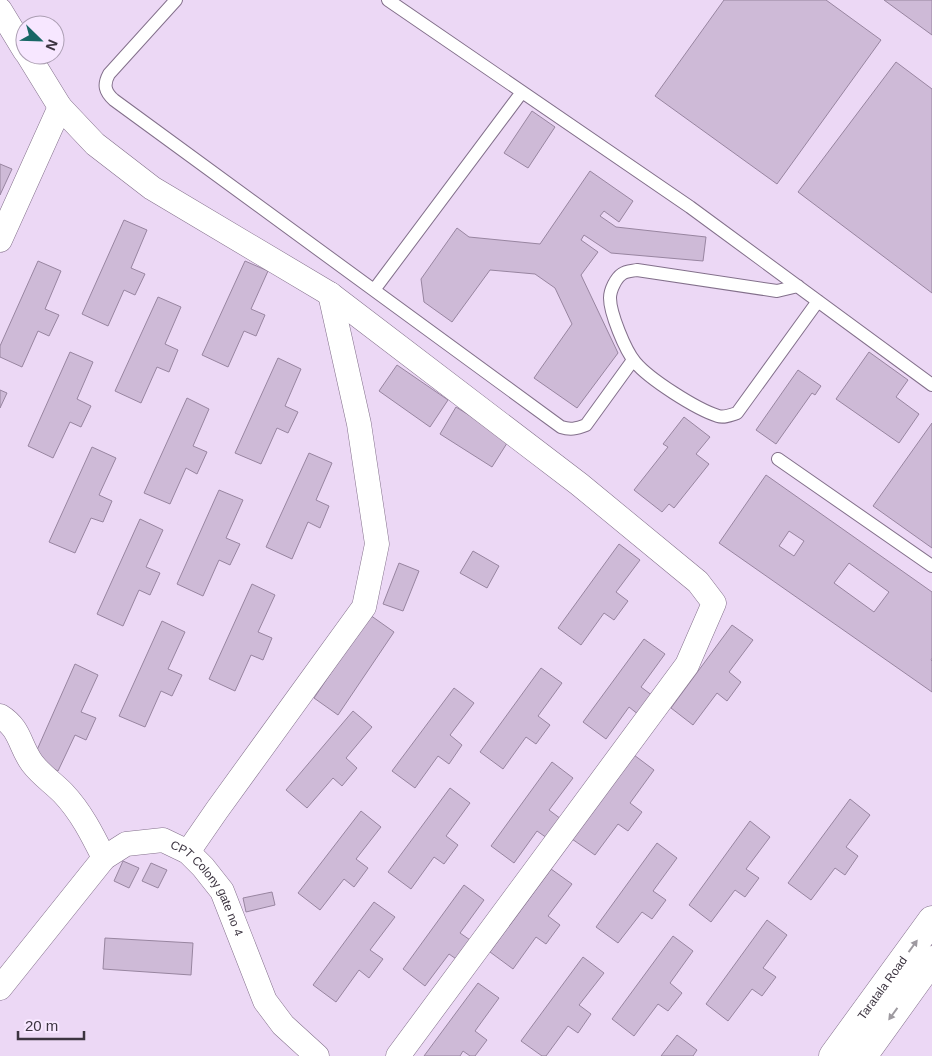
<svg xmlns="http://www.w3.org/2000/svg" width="932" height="1056" viewBox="0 0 932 1056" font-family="Helvetica,sans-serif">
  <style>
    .building { fill: #cebad7; stroke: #9885a0; fill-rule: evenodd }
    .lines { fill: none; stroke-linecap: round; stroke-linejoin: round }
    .service-casing { stroke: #83708b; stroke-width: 14 }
    .minor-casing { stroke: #83708b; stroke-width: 25 }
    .secondary-casing { stroke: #83708b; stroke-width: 29 }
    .service { stroke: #fff; stroke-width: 12 }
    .minor { stroke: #fff; stroke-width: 24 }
    .secondary { stroke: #fff; stroke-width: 28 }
    .oneway { fill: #9e9aa0 }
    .labels { text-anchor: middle; stroke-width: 4; stroke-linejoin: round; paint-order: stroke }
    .street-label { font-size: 12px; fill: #3c3440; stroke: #f7e7ff }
  </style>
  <rect width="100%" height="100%" fill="#ecd8f5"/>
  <path class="building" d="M724 0H826L881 40 777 184 655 96Z
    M884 0H932V35Z
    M896 62 932 89V293L798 192Z
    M532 111 555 127 528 168 504 153Z
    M0 164 12 169 0 195Z
    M590 171 633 201 619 222 604 211 600 216 616 227 706 237 703 261 611 253 584 235 581 240 598 252 581 275 618 353 577 408 534 378 572 324 555 288 535 274 490 270 452 322 424 302 421 279 457 228 469 237 540 244Z
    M124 220 147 230 131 268 145 274 135 295 124 290 108 326 82 314Z
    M38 261 61 271 45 309 59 315 49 336 38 331 22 367 0 357V346Z
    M245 261 268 271 251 309 265 315 256 336 244 331 228 367 202 355Z
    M158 297 181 307 165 344 178 350 169 372 157 367 141 403 115 391Z
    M70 352 93 362 77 399 91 406 81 427 70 422 53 458 28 446Z
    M869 352 908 380 896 397 919 414 899 443 836 399Z
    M278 358 301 369 285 406 298 412 288 433 277 428 261 464 235 453Z
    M397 365 448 400 430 427 379 391Z
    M798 370 821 386 815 395 812 393 776 444 756 430Z
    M0 390 7 393 0 408Z
    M187 398 209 409 193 446 207 452 197 474 186 468 170 504 144 493Z
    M456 407 509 440 492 467 440 434Z
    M684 417 710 437 696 454 709 464 674 508 669 504 662 512 634 490 668 447 663 444Z
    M932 423V548L873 506Z
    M92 447 116 458 99 495 112 501 103 522 91 518 75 553 49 542Z
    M309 453 332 463 316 500 329 506 320 528 308 522 292 559 266 547Z
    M766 475 932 592V658L931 660 932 661V692L719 543ZM789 531 804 541 794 556 779 546ZM849 563 889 592 874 612 834 583Z
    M219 490 243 500 226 538 240 544 230 565 219 560 203 596 177 584Z
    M140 519 163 530 146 567 160 573 150 595 139 590 123 626 97 614Z
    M619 544 640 560 616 592 628 601 614 620 604 613 581 645 558 628Z
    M473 551 499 566 487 588 460 573Z
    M399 563 419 571 403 611 383 604Z
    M252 584 275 595 258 632 272 638 263 660 251 655 235 691 209 679Z
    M370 615 394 632 338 715 314 698Z
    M162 621 185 632 168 669 182 675 172 696 161 691 145 727 119 716Z
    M732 625 753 640 729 672 741 682 727 701 717 693 693 725 671 708Z
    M644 639 665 654 641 687 653 696 639 715 629 707 606 739 583 722Z
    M75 664 98 675 81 712 96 718 86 740 75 735 58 771 33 759Z
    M541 668 562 683 538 716 550 725 536 744 526 737 503 769 480 752Z
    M454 688 474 703 450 735 462 745 449 764 438 756 415 788 392 771Z
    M353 711 372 727 346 758 357 768 342 786 333 778 307 808 286 790Z
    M634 755 654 770 630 803 642 812 628 831 618 824 595 855 572 839Z
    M552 762 573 778 549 810 561 819 547 838 537 831 514 863 491 846Z
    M450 788 470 803 446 836 458 845 444 864 434 857 411 889 388 872Z
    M850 799 870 815 846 847 858 856 845 875 835 868 811 900 788 883Z
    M361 811 381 827 356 859 368 868 354 887 344 879 320 910 298 893Z
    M750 821 770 837 746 869 759 878 745 897 735 890 711 922 689 905Z
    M657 843 677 858 653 891 666 900 652 919 642 912 618 943 596 927Z
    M123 861 139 868 129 888 114 881Z
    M151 863 167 870 158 888 142 881Z
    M551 869 572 884 548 916 560 925 546 944 536 937 513 969 490 952Z
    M464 885 484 900 460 933 473 942 459 961 449 954 425 986 403 969Z
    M272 892 275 905 246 912 243 898Z
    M374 902 395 917 370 950 383 959 369 978 359 970 336 1002 313 985Z
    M767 920 787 935 763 968 776 977 762 996 752 989 728 1021 706 1004Z
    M673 936 693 951 670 983 682 993 668 1011 658 1004 634 1036 612 1019Z
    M105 938 193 943 191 975 103 969Z
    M583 957 604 973 579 1005 591 1014 578 1033 568 1026 546 1056H542L521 1041Z
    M478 983 499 998 475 1031 487 1040 475 1056H470L463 1051 460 1056H424Z
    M677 1035 697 1050 693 1056H661Z"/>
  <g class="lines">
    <g class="service-casing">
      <path id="service" d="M176 0 109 74C103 85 105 92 114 100L561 427C570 430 576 429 586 425L633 360
        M388 0 690 207 932 385
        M798 286 777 291 637 270C632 271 626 271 622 274 616 278 610 290 610 298 610 313 625 350 635 362 649 379 696 409 718 416 724 418 731 415 737 413L818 301
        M374 290 522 92
        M778 459 932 566"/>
    </g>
    <g class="minor-casing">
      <g id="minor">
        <path d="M0 10 25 51"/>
        <path d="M28 55 60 107"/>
        <path d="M0 240 60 107 95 144 152 188 330 294 579 484 698 582 714 603 687 665 398 1056"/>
        <path d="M0 716C21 729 19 745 32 763 41 775 52 782 63 793 81 812 92 834 104 858"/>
        <path d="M188 852 217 810 364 607 377 544 359 424 330 294"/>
        <path id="s1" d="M0 988 104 858 126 844 163 840 188 852 203 867 222 891 265 1001 283 1025 317 1056"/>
      </g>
    </g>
    <g class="secondary-casing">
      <g id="secondary">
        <path id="s2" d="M833 1056 932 920"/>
        <path d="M863 1056 932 960"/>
      </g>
    </g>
    <use href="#service" class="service"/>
    <use href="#minor" class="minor"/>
    <use href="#secondary" class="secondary"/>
  </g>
  <defs><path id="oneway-solid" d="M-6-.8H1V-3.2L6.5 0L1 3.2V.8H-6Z" transform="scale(1.25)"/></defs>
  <g class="oneway">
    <use href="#oneway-solid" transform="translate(913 946) rotate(-54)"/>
    <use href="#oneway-solid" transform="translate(893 1014) rotate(126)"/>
  </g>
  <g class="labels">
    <g class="street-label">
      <text dy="4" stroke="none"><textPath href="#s1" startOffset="298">CPT Colony gate no 4</textPath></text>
      <text dy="4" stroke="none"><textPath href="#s2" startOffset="84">Taratala Road</textPath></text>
    </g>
  </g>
  <g transform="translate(40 40) rotate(113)"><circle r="24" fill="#f7e7ff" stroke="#ac9fb3"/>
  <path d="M0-4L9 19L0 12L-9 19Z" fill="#196766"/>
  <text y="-8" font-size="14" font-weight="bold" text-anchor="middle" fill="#3c3440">N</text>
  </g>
  <path d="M18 1031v8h66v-8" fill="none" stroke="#3c3440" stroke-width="2.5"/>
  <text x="25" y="1031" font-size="15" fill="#3c3440" stroke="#f7e7ff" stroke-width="4" paint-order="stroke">20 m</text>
</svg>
